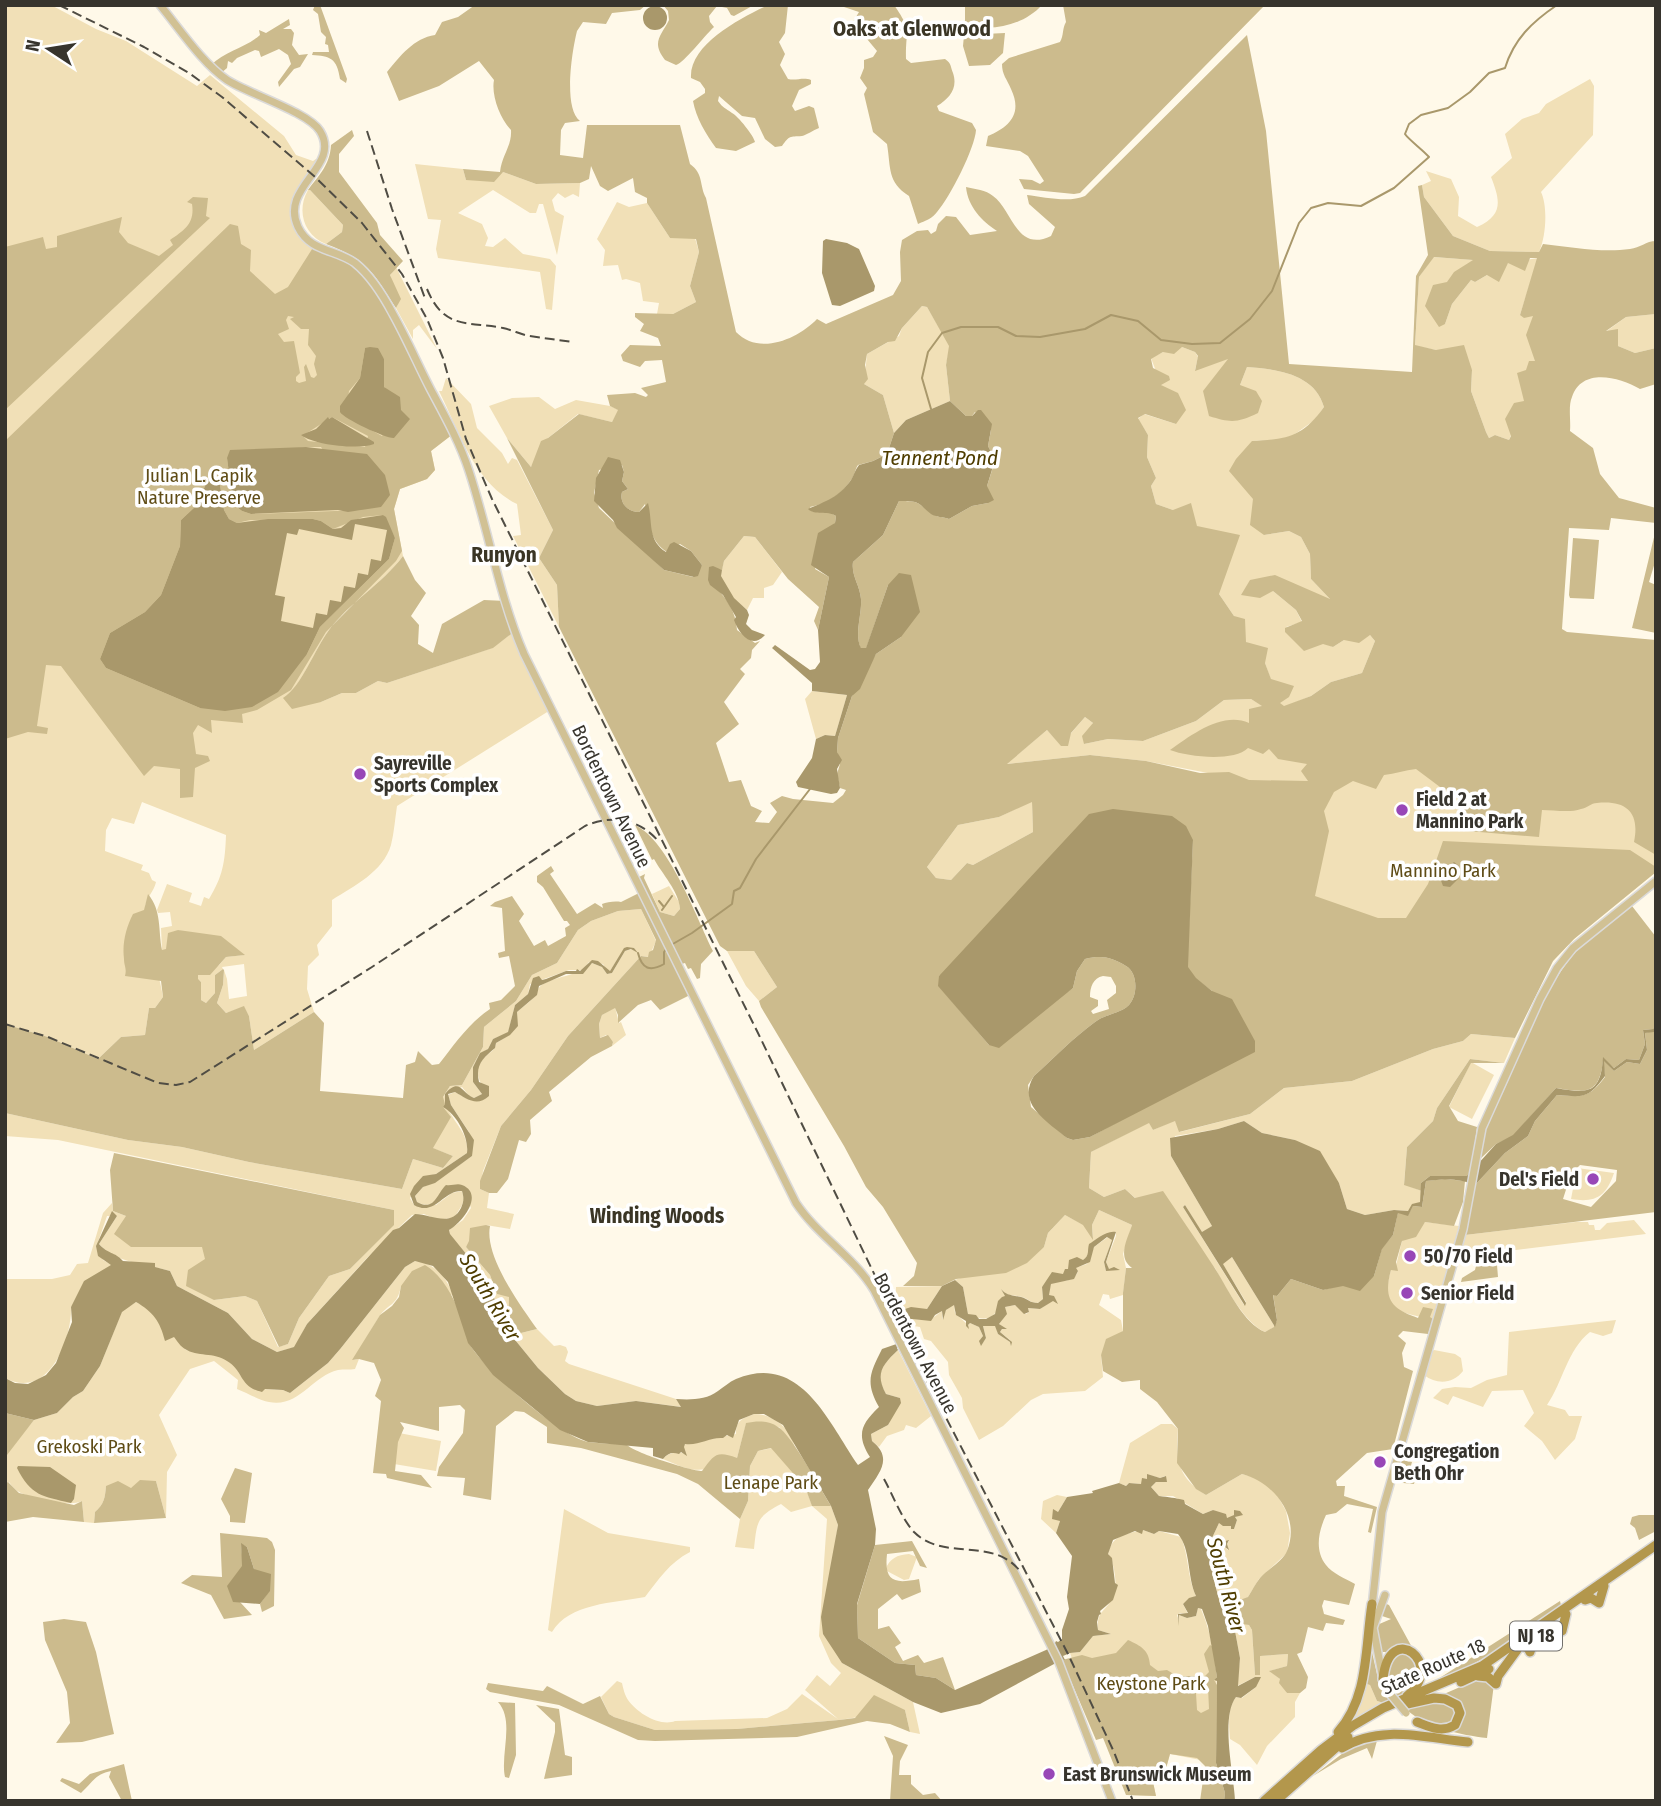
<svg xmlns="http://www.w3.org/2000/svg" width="1661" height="1806" viewBox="0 0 1661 1806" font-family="'Fira Sans Condensed',sans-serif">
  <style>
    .green { fill: #f1e0b7 }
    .forest { fill: #ccbb8d; fill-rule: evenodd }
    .water { fill: #a9986b; fill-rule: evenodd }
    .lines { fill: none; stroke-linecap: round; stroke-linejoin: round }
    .stream { stroke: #a9986b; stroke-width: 2 }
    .major-casing { stroke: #dbdad9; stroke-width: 10 }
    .highway-casing { stroke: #dbdad9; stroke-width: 12 }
    .major { stroke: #d1c194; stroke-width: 7 }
    .highway { stroke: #b3974c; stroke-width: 9 }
    .rail { stroke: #504d44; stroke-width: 2; stroke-dasharray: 10 5; stroke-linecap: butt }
    .major-bridge-casing { stroke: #dbdad9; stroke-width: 10; stroke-linecap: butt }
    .major-bridge { stroke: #d1c194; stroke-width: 7 }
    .poi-dot { fill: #9847b7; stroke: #fff; stroke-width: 2.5 }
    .labels { text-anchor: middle; stroke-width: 7; stroke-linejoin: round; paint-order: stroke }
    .shield { fill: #fff; stroke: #73716c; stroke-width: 2 }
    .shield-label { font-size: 18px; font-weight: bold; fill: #37342d }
    .park-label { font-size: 19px; fill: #5f4c16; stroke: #fff }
    .poi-label { font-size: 19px; font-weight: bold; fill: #37342d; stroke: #fff; text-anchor: start }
    .street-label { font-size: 19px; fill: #37342d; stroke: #fff }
    .neighbourhood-label { font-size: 21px; font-weight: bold; fill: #3a3525; stroke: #fff }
    .water-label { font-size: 21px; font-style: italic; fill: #4f3d00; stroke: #fff }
  </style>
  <rect width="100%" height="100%" fill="#fff9e9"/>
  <path class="green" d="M5 5H51L96 29 126 41 197 86 210 75 284 136 296 155 313 161 316 159 320 164 304 183 295 216 308 241 453 434 431 451 435 470 427 479 400 489 394 509 403 556C382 584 350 602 329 630 315 649 301 687 284 698L321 702 342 693H356L378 681 387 683 492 648 515 631 552 709 397 806C395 819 394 833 391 845 383 872 354 886 332 900V926L317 945 319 955 308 966 307 989 314 1012 254 1050 249 1016 244 1007 226 1013 217 1003 223 985 224 970 227 979 229 999 247 996 244 964 222 967 223 969 215 975V993L206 1003 201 1000V982L198 980V975L219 965 226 957 244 955 178 930 166 950H162L161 928 172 926 170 912 158 913 157 910 167 884 192 893 189 902 201 906 204 897 209 899C223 876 225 862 226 835L142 802 134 824 112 818 106 830 105 851 143 865 141 870 149 873 152 880 156 882C154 892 146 897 145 908 143 923 160 976 163 997L155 1008H149L145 1035 121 1037 98 1059 48 1037 5 1024Z
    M1590 79 1594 86 1593 135 1541 192C1548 207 1546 237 1539 252L1490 251 1453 236 1424 197 1422 185 1431 181 1426 171 1451 179 1459 197 1458 216 1477 227C1504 215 1500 200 1491 177L1512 158 1505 134 1522 119 1539 113 1546 104Z
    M415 164 463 169 466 180 503 172 536 184 580 183 579 197 573 194 565 198 558 193 552 200 555 211 564 216 557 255 543 204H539L536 213H530L493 190 458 213 482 224 488 238 485 246 493 247 505 238 523 254 550 259 556 266 552 310 546 309 540 272 438 258 436 249 441 220 428 219Z
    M308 190H310L343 225 342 232 326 244C304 235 296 211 308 190Z
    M617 202 629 207 647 203 670 238H695L699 252 690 286 696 302 673 314H657L659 303 643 301 640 283 626 279 622 280 618 265 603 266 605 250 597 239Z
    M1433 257 1474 260C1439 281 1447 286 1445 324L1452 304 1471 280 1475 282 1508 263 1538 258 1520 315H1534L1535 362 1525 401 1509 440 1495 435 1489 438 1486 432 1471 391 1472 370 1436 350 1415 346 1419 277Z
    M396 267 437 349 419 325 413 330V339L396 308 398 304 390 275Z
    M922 306 927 307 950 346 946 365 950 401 906 420 894 433 883 395 864 384 867 354 899 336 902 328Z
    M1656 314V348L1635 353 1618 346 1604 333 1626 317Z
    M1182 347 1195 352 1198 357 1195 370 1229 358 1240 385 1247 367C1277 369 1315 374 1324 407L1316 419 1288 439 1252 441 1253 499 1264 535 1289 531 1301 537 1310 554 1311 579 1332 601 1273 591 1296 610 1302 622 1286 627 1333 647 1344 640 1370 635 1375 641 1362 673 1331 682 1311 696 1284 707 1279 703 1265 663 1246 642 1234 616 1219 594 1197 526 1173 510 1156 504 1151 486 1156 478 1147 457 1148 435 1138 419 1144 414 1176 424 1151 358 1163 352Z
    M446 378 471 404 477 428 502 453 508 464 512 458 517 460 553 530 539 558 557 585 559 627 513 536 521 535 517 504C474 483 459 431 439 391H442Z
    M539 397 555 409 576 400 610 406 619 410 612 422 578 414 548 438 531 467 507 438 489 406 512 398Z
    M744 536 755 537 782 572 773 585 764 588V598H753L747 610 733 598 720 576 724 561Z
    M812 691 847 695 835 736 825 735 816 739 805 699Z
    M1251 699 1263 706 1656 764V872L1574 939 1553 961 1526 1013 1399 1019 1208 773 1146 761 1090 755 1006 764 1047 730 1061 745 1085 717 1093 723 1084 744 1108 739 1143 741 1196 721 1224 700Z
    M1032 801 1033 832 973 865 967 863 951 880 936 878 927 867 958 825 999 817Z
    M669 886 679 902 680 909 674 916 660 912 652 894Z
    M641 909 656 941 649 957 641 956 568 1036 531 1090 501 1126 483 1171 480 1189 489 1193 487 1208 514 1214 510 1229 486 1225 466 1247 490 1275 497 1294 510 1296 508 1317 521 1333 537 1329 554 1346 560 1345 566 1347 568 1352 565 1361 569 1364 676 1399 682 1407 636 1401 597 1406 576 1401 565 1394 538 1368 511 1335 484 1276 450 1235 449 1230 463 1220 471 1208 462 1185C440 1183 438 1214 417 1202L415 1196 423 1187 435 1182 472 1156 469 1132 451 1105 448 1095 455 1092 470 1100 489 1096C479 1082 471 1069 486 1056 492 1051 495 1050 496 1043 509 1036 518 1027 517 1012 522 1007 529 1003 534 997 538 992 537 988 543 984 560 975 579 976 592 963L602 967 607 974 612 973 625 951 632 949 635 951 634 948 624 949 610 971H607L603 964 589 962 583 970H569L530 984 528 994 515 1005 508 1033 493 1039 488 1049 480 1054 473 1067V1082L482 1094 474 1098 469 1096 462 1087 445 1094C443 1116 470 1129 467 1153L436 1174 426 1177 410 1198 414 1205H436L452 1193 462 1191 464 1199 462 1205 456 1215 452 1218 438 1220 424 1214 412 1215 367 1258 307 1324 295 1347 277 1352 252 1339 228 1313 177 1286 170 1271C146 1264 115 1263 99 1244L117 1216H107L98 1242 103 1260 112 1265 71 1307C72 1340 48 1401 5 1378V1279H52L70 1275 77 1264 88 1263 103 1213 112 1203 113 1211 126 1216 131 1247H203L214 1300 245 1296 257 1301 278 1347 288 1344 299 1318 329 1276 350 1269 393 1225 394 1210 58 1140 5 1136V1113L128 1140 182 1147 249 1162 402 1189 413 1159 443 1168 453 1156 432 1148 439 1134 443 1097 450 1086 462 1085 483 1047 484 1027 516 1001 532 975 557 963 578 930 591 921 618 911Z
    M727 951H754L777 987 759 1001 746 986Z
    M615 1007 619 1023 621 1022 626 1035 612 1046 613 1042 606 1035 600 1038 599 1024 602 1015Z
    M1471 1034 1515 1038 1504 1063 1470 1059 1437 1108 1433 1121 1407 1147 1404 1184 1422 1191 1420 1202 1408 1211 1394 1210 1365 1215 1347 1209 1339 1183 1295 1140 1262 1133 1244 1121 1218 1129 1175 1136 1171 1156 1212 1226 1202 1233 1185 1205 1183 1207 1244 1305 1246 1302 1222 1263 1232 1257 1275 1327 1265 1332C1246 1324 1224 1286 1215 1268L1125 1189 1104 1197 1089 1188 1091 1152 1149 1122 1153 1130 1175 1120 1180 1132 1250 1114 1284 1088 1352 1081 1433 1049 1463 1041Z
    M1471 1062 1494 1075 1472 1119 1449 1107Z
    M1577 1168 1614 1173C1606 1197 1595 1203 1571 1199Z
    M1099 1210 1132 1225 1123 1254 1126 1268 1123 1295 1110 1299 1109 1295 1103 1294 1099 1305 1121 1320 1123 1331 1101 1355 1103 1377 1085 1391 1043 1394 1031 1400 1003 1426 979 1440 963 1408 962 1398 949 1375 948 1362 931 1341 924 1339 920 1327 908 1325 907 1321 912 1319 930 1320 942 1311V1320L946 1310 954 1304 955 1313 968 1325 970 1323 979 1327 983 1336 980 1340 981 1345 986 1338 983 1326H996L998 1334 1010 1342 1011 1345 1010 1340 1000 1332 1003 1328 999 1324 1006 1314 1005 1307 1015 1305 1026 1314 1029 1312 1028 1308 1040 1309 1053 1300 1058 1303 1048 1295 1051 1283C1061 1279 1074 1284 1078 1271L1075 1268 1087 1264 1094 1247 1108 1237 1112 1240 1104 1262 1106 1271 1114 1267 1109 1270 1106 1262 1116 1236V1232L1095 1240 1086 1258 1063 1274 1052 1275 1042 1287 1043 1299 1038 1303C1030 1303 1029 1299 1022 1297 1013 1294 1008 1298 1001 1289L1006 1297C995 1315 991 1325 968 1314L963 1287 955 1280 1044 1247 1048 1233 1065 1215 1084 1225 1093 1238 1092 1225Z
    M1634 1220 1646 1234 1475 1255 1476 1251 1461 1250 1465 1235 1576 1222H1588L1589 1225H1594L1595 1230H1600L1607 1223Z
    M1425 1222 1459 1226 1429 1339H1427L1433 1319C1400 1313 1379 1310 1391 1270H1395L1402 1241Z
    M415 1261C447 1264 454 1297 463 1323L452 1295 401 1286C397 1307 388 1303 379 1317 370 1331 362 1346 353 1360L359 1359 355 1369C350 1370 344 1369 338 1370 312 1376 299 1408 269 1402 259 1400 247 1393 237 1389L238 1380 214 1361 190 1369 159 1415 177 1455 167 1472 166 1518 156 1481 131 1488 106 1486C105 1498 104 1504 95 1512L94 1523 84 1522 82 1501C69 1507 35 1499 21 1493 16 1491 12 1486 9 1482L5 1484V1455L34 1420 57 1413 73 1397 83 1391 100 1366 122 1311 136 1302 151 1310 186 1350 219 1355 234 1365 243 1379 264 1389 283 1390 290 1393 328 1363 341 1348 405 1267Z
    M942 1286 927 1309 902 1310 900 1313C893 1306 896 1296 896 1287Z
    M1616 1320 1612 1333 1603 1336 1590 1332C1567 1350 1563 1382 1547 1405L1565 1410 1569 1416H1582L1575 1439 1555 1460 1542 1441 1524 1426 1534 1413 1523 1390 1492 1391 1483 1407 1453 1396 1448 1405 1433 1398 1442 1389 1455 1387 1471 1388 1487 1380 1507 1375 1509 1332Z
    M898 1350 931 1416 916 1428 906 1425 904 1430 887 1436 879 1447 872 1441 871 1434 888 1425 900 1398 886 1394C874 1374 882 1365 898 1350Z
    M1434 1350 1455 1354 1461 1358 1463 1371C1453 1384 1437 1385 1424 1375L1430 1353Z
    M754 1414C774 1414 791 1429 795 1448L779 1427 746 1424 737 1458C701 1472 699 1475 663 1459 668 1452 679 1451 686 1454L683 1447 685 1444 736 1434C736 1420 742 1419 754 1414Z
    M1161 1424H1172L1178 1429C1175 1459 1178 1478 1206 1495L1242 1474 1257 1478 1275 1491 1286 1511 1290 1533 1287 1553 1259 1579 1248 1597 1235 1609 1223 1612 1212 1572 1215 1563 1213 1561 1219 1549 1225 1547 1228 1550 1227 1544 1229 1541 1214 1545 1212 1538 1219 1523 1231 1526 1234 1529 1237 1520 1235 1517 1240 1514 1236 1513 1231 1518H1226L1213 1510 1203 1514 1173 1496H1159L1151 1487 1156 1482 1166 1480 1165 1476 1160 1478 1152 1476 1141 1484 1129 1483 1126 1486 1119 1483 1130 1443Z
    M399 1433 441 1441 436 1471 394 1464Z
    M772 1448 805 1487 812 1505 831 1506 838 1525 833 1560 842 1663 913 1702 920 1734 910 1732 905 1710 839 1720 737 1729 655 1730 614 1717 609 1714 601 1697 617 1681 622 1683C623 1688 625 1696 628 1700 637 1713 660 1727 675 1721L767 1718 787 1709 802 1694 838 1719 805 1690 817 1675 830 1686 841 1673 831 1663 819 1636 827 1519 812 1506 791 1512 781 1504C756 1517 757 1522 754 1549L735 1547 740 1519 748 1501 750 1466 758 1451Z
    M1057 1495 1067 1497 1058 1512H1054L1060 1521 1056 1533 1041 1519 1043 1501Z
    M564 1509 608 1533 690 1547V1552C669 1563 659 1579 645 1597 614 1603 569 1603 552 1632L548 1630Z
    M1143 1530 1154 1534 1159 1531 1181 1537C1189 1556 1187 1577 1196 1596L1183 1604 1188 1614 1180 1613 1177 1615 1179 1621V1615L1187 1618 1196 1616 1198 1608 1201 1609C1222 1658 1217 1711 1216 1763L1170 1754 1165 1772 1171 1773 1170 1784 1153 1782 1156 1796 1131 1795 1083 1689 1070 1653 1080 1652 1093 1636 1111 1634 1098 1630C1097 1612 1102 1614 1111 1601 1119 1590 1115 1563 1108 1554 1112 1535 1126 1534 1143 1530Z
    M909 1554 917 1557 909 1579 904 1580 885 1570C890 1558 897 1555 909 1554Z
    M1243 1623 1249 1625 1252 1630 1255 1675 1260 1674V1656L1288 1654 1287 1666 1270 1671 1280 1679 1287 1693H1300L1295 1702V1717L1267 1746 1257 1765 1240 1745 1230 1739C1229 1726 1227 1708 1236 1697L1242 1698 1256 1687 1255 1677 1237 1686 1240 1658 1235 1631 1244 1625Z
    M1363 1683 1370 1685 1377 1701 1384 1703 1343 1728Z"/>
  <path class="forest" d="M315 5H320L347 79 346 83 340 79C337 58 330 56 312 55L313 52H329L328 45 325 44 326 37 321 32 318 14 313 10Z
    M475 5H646L640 10 612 13 606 24 583 22 577 31C572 51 563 108 580 121L565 123 561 130 560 155 583 158 587 125H680L690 164C704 174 699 185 706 198L736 332C759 356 798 339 817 319L826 324 893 295 901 281 900 252 902 240 917 231 928 230 931 234 936 231 938 224 946 216 956 217 970 235 997 231C982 221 968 207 966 187 975 189 986 190 993 196 1012 209 1016 253 1051 236L1055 227 1029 204 1027 195C1044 197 1069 203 1085 196L1247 35 1266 131 1289 364 1412 372 1416 276 1428 255 1418 186 1422 185 1424 197 1453 236 1490 251 1539 252 1543 244C1571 247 1602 253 1630 249 1640 248 1646 241 1656 241V314L1626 317 1606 331 1618 329V346L1635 353 1656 348V384L1640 389C1619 377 1582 367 1572 397 1568 406 1571 421 1570 431L1593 448 1600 474 1619 498 1656 508V523L1611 518 1609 530 1569 528 1562 629 1567 632 1656 640V855L1634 842C1640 813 1627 800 1597 803 1591 803 1587 808 1581 809 1570 813 1554 810 1542 810L1539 837 1468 831 1465 813 1456 792 1444 790 1416 769C1405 770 1395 774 1384 775L1376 789 1353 781 1334 792 1324 811 1329 831 1315 896 1378 918H1406L1428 884 1443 841 1630 850 1656 867V872L1574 939 1553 961 1515 1038 1471 1034 1463 1041 1433 1049 1352 1081 1284 1088 1250 1114 1179 1132 1175 1121 1153 1130 1149 1123 1091 1152 1089 1188 1104 1197 1125 1189 1135 1198 1163 1191C1179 1215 1196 1239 1212 1264 1226 1284 1242 1323 1265 1332L1274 1327 1277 1320 1273 1294 1277 1296 1291 1279 1323 1290 1374 1276 1382 1248 1393 1235 1398 1212 1408 1215 1413 1206 1422 1207 1426 1181 1445 1179 1465 1181 1463 1202 1454 1226 1425 1222 1416 1237 1402 1241 1396 1262 1398 1271 1391 1270C1383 1299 1391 1309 1418 1318L1423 1307 1433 1309 1430 1317 1433 1319 1428 1334 1403 1331 1398 1336 1406 1343 1402 1353 1404 1367 1413 1371 1393 1449 1367 1453 1336 1481 1337 1486H1345L1344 1496 1377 1507 1371 1533 1368 1532 1373 1509 1347 1504 1336 1513 1326 1515C1319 1530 1314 1550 1326 1565 1332 1573 1346 1579 1355 1584L1349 1605 1324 1600 1322 1606 1324 1614 1345 1620 1343 1625 1326 1623 1323 1631 1308 1627 1302 1652 1297 1654 1308 1677 1306 1688 1300 1693H1287L1279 1683 1280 1679 1269 1671 1287 1666 1288 1654 1260 1656V1675H1255L1252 1630 1249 1625 1228 1622 1223 1612 1235 1609 1240 1600 1248 1597C1252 1591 1255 1584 1260 1578 1268 1569 1283 1561 1287 1551 1301 1517 1274 1482 1242 1474L1206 1495 1196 1489 1177 1463 1178 1429 1157 1402 1140 1389V1380L1122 1382 1103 1371 1101 1355 1106 1339 1123 1331V1293L1126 1268H1132C1117 1257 1127 1240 1132 1225L1099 1210 1092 1225 1093 1240 1083 1225 1065 1215 1048 1233 1044 1247 1027 1263 1006 1273 956 1279 942 1286H903L914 1276 917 1263 883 1207 866 1187 844 1146 761 1007 759 1001 777 987 754 951H727L720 946 559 627 557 585 539 558 553 530 507 438 531 467 541 441 548 438 579 414 612 422 618 410 610 406 607 395 635 393 646 397 648 395 641 388 666 382 662 360 645 361 640 367 623 361 621 355 630 345 661 346 658 338 640 331 644 324 635 317V313L673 314 696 302 690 286 699 252 696 239 670 238 647 203V198L635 192 633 178 608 191 600 186 591 166 589 179 580 183 536 184 503 172 494 182 466 180 463 169 500 172C502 155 512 146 511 130 500 119 491 95 494 80L479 61 439 86 399 101 387 72C400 56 414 38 435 35L442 22 458 17ZM1434 257 1473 260 1454 272 1447 282 1433 285 1425 306 1439 327 1445 324 1452 304 1471 280 1475 282 1487 275 1499 282 1508 263 1525 271 1530 258H1537L1520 315 1524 318 1533 316 1526 335 1535 361H1529L1526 370 1517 373 1524 401 1514 403 1505 419 1511 436 1509 440 1495 435 1489 438 1486 432 1471 391 1472 370 1464 345 1436 350 1415 345 1419 277ZM922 306 927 307 949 346 946 365 950 401 966 416H972L975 412 991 430 988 446 995 461 987 486 988 503 972 506 949 519C944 517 935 517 931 513 916 502 920 501 899 501L883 535 853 562C851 576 860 585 861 599 862 615 854 635 861 649H866L888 585 901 637 876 654 852 696 838 738 837 752 840 764 837 774 840 788 846 790 843 795 833 803 793 799 782 796 770 803 777 812 769 823 755 822 762 811 751 806 741 780 729 782 716 743 739 724 724 702 745 674 740 669 751 658 752 650 760 641 755 643 737 630C736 612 727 598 714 586L716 569 722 570 724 561 744 536 755 537 788 579 819 607 814 621 818 630 829 577 815 569 835 523 836 516 829 512H813L810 507C827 504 841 495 851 480 855 475 855 469 858 465L873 461 887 454 894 433 883 395 864 384 868 379 865 365 867 354 888 342 895 341 902 328ZM1182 347 1195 352 1198 356 1195 371 1228 359 1203 391 1209 416C1231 423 1237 423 1258 413L1262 401 1256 391 1240 385 1247 367C1277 369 1315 374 1324 407 1302 438 1286 439 1252 441L1236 459 1229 471 1253 499 1250 525 1264 535 1289 531 1301 537 1310 554 1311 579 1330 599 1275 575 1250 580 1241 595 1260 598 1273 591 1296 610 1302 621 1285 628V632L1304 651 1323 644 1333 647 1344 640 1359 643 1370 635 1375 641 1362 673 1331 682 1311 696 1284 706 1280 703 1289 697 1294 686 1271 679 1265 663 1268 648 1246 642 1245 619 1234 616 1219 594 1240 535 1197 526 1191 503 1173 510 1156 504 1151 486 1156 478 1147 457 1148 435 1138 418 1145 414 1176 424 1186 410 1178 393 1161 385 1170 380 1169 376 1153 368 1151 359 1163 352 1174 354ZM622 465 624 472 622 481 628 489 622 492C619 503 628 512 639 512L645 504C649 521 649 541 667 552L680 544 691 551 702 565 693 577 664 570 599 508 594 493 599 470ZM1251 699 1262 706 1249 709V723C1223 711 1191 735 1170 750 1188 757 1234 762 1248 748L1263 754 1269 749 1278 759 1307 764 1301 771 1308 781 1249 780 1229 772 1200 773 1146 761 1090 755 1007 764 1047 730 1061 746H1068L1071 733 1085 717 1093 723 1082 736 1084 744 1108 739 1143 741 1196 721 1224 700ZM1032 802 1033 832 973 865 967 863 951 880 936 878 927 867 958 825 999 817ZM1193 840 1187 967 1196 979 1212 991 1158 1100 1090 1137 1073 1140 1067 1138 1031 1107 1028 1085 1034 1076C1054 1058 1073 1038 1095 1022 1105 1014 1120 1014 1129 1005 1138 995 1138 973 1126 966 1111 957 1102 955 1085 959L1077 971 1073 988 989 1045 939 986V976ZM1103 976 1111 977 1116 986V993L1107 1000 1109 1009 1093 1014 1091 1011 1098 1006V1000L1090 997C1090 987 1093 978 1103 976Z
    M663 5H754L734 16 731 15 727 8 717 6 709 16 710 22 714 27C703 37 685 62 676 65L665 60C651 42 661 36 669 20L668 11Z
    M768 5H788L785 33 779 42 785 54 780 65 788 79C796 81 803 77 811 80V84L799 90 792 106 795 111 809 106 814 108 819 128C813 130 807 135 802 136 789 137 790 135 782 146L775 147 765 139 755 118 742 116 719 96 718 101C723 108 725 108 732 113 738 116 754 136 755 142L736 151 716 148C706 134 696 118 693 101L705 93V89L700 82 691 78C689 44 741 18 768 5Z
    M844 5H894C913 32 905 30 906 59L911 63 945 59C952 64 950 66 953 73 958 88 950 98 937 106L939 111 972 123 976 130C975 148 950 197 937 212 933 218 925 221 918 224L909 196C887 182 891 168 887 144L873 132 864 94 867 88 860 78 864 68V60L873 57 877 51 867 39 869 28 864 23 853 22 859 12 844 7Z
    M965 5H1042C1024 25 991 33 965 24Z
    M1063 5H1265L1080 193 1074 194 1024 189 1019 179 1032 180 1040 184 1044 181 1028 156 1020 151 986 146 988 136C1009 127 1023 114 1011 89 1007 79 1002 75 1002 64L1009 58 1060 42C1064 35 1062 29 1066 22Z
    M289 19 290 25 283 29H291L294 33 292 45 299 55 308 54 300 67 294 69 279 87 278 82 291 64 288 55 279 49 261 57 259 51 255 50 237 58 232 63 228 61 227 68 220 74 211 65C225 51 245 48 260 35L259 30 266 33Z
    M1005 33 1003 53 990 65 969 66 963 46 964 35Z
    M352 130 354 136 339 154V172L377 223 380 235 403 261 390 275 401 299 396 308C373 272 367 259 326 244L342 232 343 225 310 190H308C319 175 330 165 331 145Z
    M193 197 208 198 206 216 210 218 5 410V247L43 237 46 249 57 247V236L122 217 119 232 128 243 159 256 173 245 170 240C185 230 195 223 192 204L187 202Z
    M230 224 238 226 241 244 251 250 250 271 275 294 288 287 314 246 355 263 386 303 453 434 431 451 435 470 427 479 400 489 394 509 402 551 396 561 326 632 291 690 257 710 242 714 243 723 211 720 212 733 198 725 193 733 196 754 208 756 210 761 195 768 193 797 180 798V769L154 766 144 776 61 666 46 665 37 726 48 728 47 734 28 732 5 739V441ZM288 316 294 317 290 319 301 329H309L308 345 316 356 314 364 317 375 314 378 311 377 306 364 304 367 306 381 299 383 296 381V377L300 373 294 341 284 342 278 334 289 329 286 320ZM365 348 384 359V387L401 410 382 436 346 416 349 391 360 378ZM332 417 368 436 365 447 308 441 304 437 307 433ZM306 447H321L362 510 251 514 242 511 233 504 227 458ZM208 479H219L224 510 229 519 237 523 250 520 313 519 321 521 333 529 363 517 383 515 395 538 389 559 320 627 307 654 200 708 106 668 100 659 110 633 145 612 161 595 180 546 181 520 197 505Z
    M1656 529V559L1649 582 1656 585V633L1632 628Z
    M1573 538 1599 540 1594 599 1570 598 1569 595Z
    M403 556 415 580 426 593 411 616 419 625 418 644 433 653 442 624 484 600 506 601 515 631 493 648 387 683 378 681 356 693H342L321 702 292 709 283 698C302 686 314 650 329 630 350 602 382 584 403 556Z
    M635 825C669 841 696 917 713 951L701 964 700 978 697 979 691 968 688 969 685 963 678 965 692 994 660 1010 651 1000 638 1005 618 1023V1015L615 1008 602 1015 599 1024 600 1038 608 1035 613 1042 612 1046 591 1057 549 1092 552 1101 530 1120 531 1134 526 1142 519 1140 508 1179 497 1193H489L480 1189V1181L501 1126 531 1090 568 1036 641 956 648 957 649 952 653 950 656 940 641 909 618 911 591 921 578 930 557 963 532 975 516 1001 484 1027 483 1047 462 1085 450 1086 443 1097 445 1104 443 1107 451 1117 433 1148 453 1156 443 1168 413 1159 402 1189 249 1162 182 1147 128 1140 5 1113V1024L48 1037 98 1059 121 1037 145 1035 149 1008H155L163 997 161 981 125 976C127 968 124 966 124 959 122 943 126 928 133 914L144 910 148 894C162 911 158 930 162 950L166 949 168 933 178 930 221 936 245 955 226 957 210 975H198V979L201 982V1000L206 1003 215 993V975L223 969 224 970 223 985 217 1003 226 1013 244 1006 249 1016 254 1050 314 1012 324 1023 320 1091 403 1098 406 1065 415 1062 418 1051 432 1065 439 1064C454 1045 469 1023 490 1009L489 1003 501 1000 515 986 509 956 499 958 498 953 505 951 502 908 490 906 495 902 512 896 524 914 519 921 534 946 545 940 548 946 566 936 565 928 570 925 567 921H564L543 887 537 882V876L551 866 554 871 550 874 577 914 595 903 603 908 602 904C607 902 615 901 621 902L641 892 635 879 645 874 644 878 660 912 674 916 680 909C679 891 662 874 654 859L652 860Z
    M1632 906 1656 937V1025L1653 1029 1643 1030 1645 1044 1639 1060 1626 1059 1614 1068 1603 1059 1614 1071 1627 1062 1640 1064 1647 1050 1645 1033 1656 1030V1212L1465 1235 1475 1185 1505 1153 1528 1136 1535 1121 1557 1095C1583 1097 1589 1098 1605 1077L1603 1061C1599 1095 1586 1093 1556 1088L1513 1136 1496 1144 1478 1161C1480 1134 1497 1106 1508 1081 1528 1035 1546 983 1581 946 1595 931 1615 919 1632 906ZM1580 1165 1617 1170 1616 1181 1591 1207 1563 1199 1571 1174Z
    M1470 1059 1504 1063H1471L1449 1106 1458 1121 1477 1127 1471 1171 1468 1176H1430L1421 1183 1422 1191 1404 1185 1407 1147 1433 1121 1437 1108Z
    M114 1153 394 1210V1225L350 1269 329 1276 299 1318 288 1344 279 1347 257 1301 245 1296 214 1300 186 1286 188 1270 205 1259 202 1247H131L114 1234 126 1216 113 1211 110 1170Z
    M486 1225 490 1226C484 1256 520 1305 537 1329L521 1333C507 1327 509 1310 509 1297L497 1294 490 1275 466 1247 469 1241 470 1228Z
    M1485 1253H1496L1498 1277 1461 1282 1462 1278 1475 1270 1477 1262 1473 1256Z
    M425 1265C444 1276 456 1302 463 1322 465 1329 466 1337 469 1343 482 1368 561 1437 588 1442 600 1444 614 1443 626 1444 632 1452 691 1471 702 1471 714 1455 716 1450 737 1458L746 1423C757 1421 768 1420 778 1427 792 1435 821 1490 831 1506H812L805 1487 771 1448 758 1451 750 1466 748 1501 740 1519 698 1484 677 1474 581 1448 547 1443V1427L524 1412 515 1411 496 1426 491 1500 463 1495 465 1478 437 1476 439 1467 463 1433 465 1410 460 1405 439 1407V1431L400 1422 404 1428 398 1442 395 1471 421 1475 432 1488 387 1478 386 1474 373 1473 381 1401 375 1396 381 1380 374 1363 359 1359 352 1360 380 1315 392 1306 399 1297 401 1286 412 1271Z
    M5 1413 34 1420 7 1455H5Z
    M1399 1459 1412 1462 1409 1472 1416 1474 1414 1484 1393 1482Z
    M235 1468 252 1473 245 1523 230 1522V1516L221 1499Z
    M140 1480 156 1481 166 1518 94 1523 95 1512C104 1504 105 1498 106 1486L118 1481 131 1488Z
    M8 1482 19 1493 74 1505 82 1501 84 1522 33 1517 5 1522V1484Z
    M1639 1515H1656V1531L1639 1540 1635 1528 1630 1524 1632 1517Z
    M220 1533 267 1538 272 1542 275 1550 274 1606 262 1612 260 1604 270 1590 254 1569 247 1547 241 1544 243 1566 240 1602 252 1615 224 1619 211 1595 181 1583 192 1575 222 1577Z
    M912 1541 927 1568 920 1566 913 1551 887 1554C884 1582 894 1584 919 1579L921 1592 902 1600 897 1594 878 1609V1629L889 1626 901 1643 895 1647 903 1661 918 1655 924 1663 943 1657 955 1690 936 1678 916 1675 915 1665 895 1663 858 1638 857 1605 875 1545Z
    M1560 1601 1561 1605 1490 1655 1438 1682V1679Z
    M1384 1603 1389 1605 1414 1651 1399 1646 1388 1652H1379L1377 1625 1391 1619 1379 1615Z
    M64 1619 86 1622 96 1652 114 1734 82 1742 56 1743 70 1723 67 1692 45 1640 43 1622Z
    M1128 1640C1141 1646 1149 1650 1150 1665L1158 1671 1167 1670 1177 1676H1195L1197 1710 1201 1713 1209 1709 1208 1687 1203 1678 1209 1672 1204 1654 1210 1645 1213 1647 1217 1677 1214 1680 1217 1685 1216 1763 1225 1793 1224 1801H1200L1205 1766 1197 1758 1170 1754 1165 1772 1171 1773 1170 1784 1153 1782 1156 1796 1126 1795 1103 1738 1096 1740 1062 1660 1082 1655 1092 1658 1116 1653Z
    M1372 1652 1379 1683 1389 1699 1384 1703 1377 1701 1370 1685 1363 1683 1368 1656Z
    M1410 1652 1416 1658 1420 1675 1405 1694 1396 1698C1385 1680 1387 1671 1395 1653Z
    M1485 1679 1494 1684 1487 1738C1461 1735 1427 1728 1407 1710L1474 1681Z
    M488 1683 543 1691 547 1686 583 1704 600 1696 609 1714 614 1717 655 1730 737 1729 839 1720 855 1718 874 1695 905 1710 910 1732 890 1724 867 1721 797 1737 655 1741 638 1740 559 1705 490 1692 486 1689Z
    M498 1702 515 1703 516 1755 509 1778 505 1777C500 1754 515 1721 498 1702Z
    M536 1705 559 1709 565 1755 572 1757V1775L544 1779 555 1732V1723Z
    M884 1736 908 1745 900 1761 899 1775H911V1784L923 1795 935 1793 942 1801H890L893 1756Z
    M1378 1737 1372 1759 1367 1748 1341 1759 1313 1776 1351 1747Z
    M124 1764 132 1801H122L109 1777 111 1771C95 1774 92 1783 81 1793L60 1781 62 1778 79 1784 90 1774Z"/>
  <path class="water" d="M643 18a12 12 0 1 1 24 0a12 12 0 1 1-24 0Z
    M826 239 847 243 859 249 875 286 874 291 840 306 832 305 822 273 823 241Z
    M370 347 378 348 384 359V387L400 397 401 410 410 419 394 438C387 439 344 419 340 412 340 410 340 408 340 406L360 378 365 348Z
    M950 401 966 416H972L978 410H981L992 424 988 446 995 460 987 486 994 500 988 503 972 506 949 519C944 517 935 517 931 514 916 502 921 501 899 501L883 535 853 562C851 576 860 585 861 599 862 615 854 635 861 648H866L888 585 899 573 911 575 920 612 901 637 876 654 860 689 852 696 838 738 837 752 842 760 837 769 840 788 837 793 831 794 798 787 796 782 812 758 816 739 825 735 835 736 847 695 812 691V683L772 648 775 645 810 670 815 669 820 662 818 630 829 577 811 565 818 533 835 523 836 516C827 510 815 516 808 509 826 501 838 498 851 480 854 475 855 470 859 465L873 461 887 454 894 433 906 420Z
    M328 417 329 419 332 417 374 442V444C358 450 314 445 301 435L316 429Z
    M306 447 367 454 385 475 390 495 381 507 348 512 338 510 251 514 242 511 233 504 227 458 230 450Z
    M608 457 620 460 624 472 622 481 628 489 622 492C619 503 628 512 639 512L648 503C653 522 647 540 666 552L670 544 674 542 691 551 702 565 698 576 694 577 664 570 617 528 613 520 594 501 596 478Z
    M213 476 219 479 224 510 229 519 237 523 268 519H313L321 521 333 529 341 528 351 520 383 515 386 517 395 538 389 559 320 627 307 654 278 692 252 707 225 711 200 708 106 668 100 659 110 633 145 612 161 595 180 546 181 520 197 505 208 479ZM355 524 387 530 381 561 371 559 368 575 358 573 355 588 344 586 341 602 330 600 327 615 316 613 313 628 281 621 285 597 275 595 287 533 297 535 299 529 352 540Z
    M713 566 722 570 721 576 734 598 747 610 749 615 746 624 752 630 765 635C752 650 739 634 734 620L736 617 723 595 710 585 708 580 709 567Z
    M1113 809 1172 816 1186 826 1193 840 1188 967 1196 978 1212 991 1232 999 1255 1041V1052L1090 1137 1073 1140 1067 1138C1048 1122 1016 1104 1034 1076 1054 1058 1073 1038 1095 1022 1105 1014 1120 1014 1129 1005 1138 995 1138 973 1126 966 1111 957 1102 955 1085 959L1077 971 1073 988 999 1048 989 1045 938 986 939 976 1089 814Z
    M1454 862 1459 866V878L1450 887 1443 886 1440 878 1448 866Z
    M627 947 634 948 638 953 631 949 625 951 612 973 607 974 602 967 592 963 583 974H566L539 986 537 995 517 1012 518 1026 510 1035 496 1043 495 1048C483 1058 475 1065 479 1082L489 1086V1096C477 1107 467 1099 455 1092L448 1094 451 1105 474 1140 472 1156 435 1183 423 1187 415 1196 417 1202C435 1212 437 1193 446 1185 452 1186 457 1183 462 1185 485 1194 462 1223 449 1230L450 1234 484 1276 511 1335 538 1368 565 1394 576 1401 597 1406 636 1401 681 1407 676 1399C690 1400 706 1400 718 1391 724 1387 729 1382 736 1379 800 1352 828 1421 858 1465L870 1457C856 1435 861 1424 879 1407 865 1382 870 1373 882 1349L908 1340 899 1320 902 1310 911 1307 927 1309 942 1286 955 1280 963 1287 968 1314 976 1315 979 1319H986L995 1314 998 1301 1002 1297 1005 1296 1001 1289C1006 1295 1010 1295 1021 1297 1028 1299 1030 1303 1038 1303L1043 1299 1042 1287 1052 1272 1063 1274 1065 1269H1068L1069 1260 1077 1257 1083 1260C1090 1255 1087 1251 1089 1244 1096 1240 1106 1230 1116 1232L1106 1262 1109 1269 1114 1267 1120 1270 1106 1271 1104 1262 1112 1240 1107 1237 1094 1247 1090 1262 1076 1268 1078 1271 1074 1279 1051 1284 1049 1295 1054 1296 1058 1304 1053 1301 1040 1309 1028 1308 1029 1312 1024 1314 1015 1305 1005 1307 1007 1314 999 1324 1007 1329H1002L1000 1332 1012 1342 1011 1346 1010 1342 998 1334 995 1326H983L986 1338 981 1346 979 1341 983 1336 979 1327 970 1323 968 1325 969 1329 966 1326V1321L956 1315 954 1305 946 1310 943 1320 942 1311 935 1315 931 1321 912 1319 907 1321 913 1333 914 1344 910 1343 897 1348 898 1350C882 1365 875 1374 886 1394L900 1398 901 1403 888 1425 871 1434 872 1441C893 1458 880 1472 868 1490L876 1529 875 1545 857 1604 858 1638 895 1663 915 1665 916 1675 936 1678 955 1690 1046 1650 1054 1645 1056 1641 1058 1642 1062 1639V1630L1069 1609 1067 1597 1072 1556 1056 1533 1060 1521 1052 1519 1053 1509 1058 1512 1067 1497 1093 1493 1092 1491 1119 1483 1126 1486 1129 1483 1141 1484 1142 1478 1147 1479V1474L1160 1478 1166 1476 1167 1482H1156L1151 1487 1159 1496C1169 1497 1175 1498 1184 1500L1185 1504 1203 1514 1213 1510 1226 1514 1227 1518 1234 1515V1510L1240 1511 1243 1515 1235 1517 1237 1520 1234 1529H1231V1526H1223L1219 1523 1212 1538 1214 1544 1229 1540 1227 1544 1229 1550 1225 1547 1220 1549 1217 1559 1213 1561 1215 1562 1214 1569 1217 1570 1212 1573 1220 1603 1228 1622 1244 1625 1235 1631 1240 1658 1238 1686 1255 1677H1261L1256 1687 1241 1698 1236 1697C1220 1718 1234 1775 1235 1801H1224L1225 1793 1216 1763 1217 1681 1214 1680 1217 1677 1208 1626 1202 1609 1198 1608 1196 1616 1187 1618 1179 1615V1626L1178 1614 1188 1613 1183 1604 1189 1598 1196 1596C1187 1577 1191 1549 1178 1534L1159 1531 1154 1534 1143 1530 1142 1534 1135 1531 1113 1540 1108 1554 1112 1558 1115 1583 1118 1585 1113 1600 1100 1611 1101 1614 1099 1615 1097 1622 1098 1630 1111 1634 1093 1636 1080 1652 1070 1653 1063 1656 1065 1660 1060 1659 1055 1661 1054 1664 980 1704 941 1713 913 1702 842 1663 823 1634 821 1617 838 1525 831 1506 783 1425 764 1414H754L739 1420 733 1438 727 1435 723 1438C709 1437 699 1446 685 1444L684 1447 687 1456 681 1452 679 1454C672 1452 668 1453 663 1459L653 1456V1448L588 1442 560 1430 493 1375 468 1343 448 1282 433 1266 415 1261 405 1267 341 1348 328 1363 290 1393 283 1390 265 1389 262 1392C239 1387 244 1371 227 1361 214 1352 197 1357 185 1349 181 1347 177 1341 174 1337L165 1341C160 1321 153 1312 136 1302L122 1312 100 1366 83 1391 73 1397 57 1413 34 1420 5 1413V1378L15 1383 28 1384 46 1375 56 1363 72 1322 71 1307 84 1281 111 1265 98 1256 96 1246 112 1211 117 1216 99 1244C109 1255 114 1251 123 1261L155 1263V1267L170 1271 177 1286 228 1313 252 1339 277 1352 294 1347 307 1324 393 1230 399 1228 415 1214C431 1214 451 1228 461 1208 464 1201 464 1198 462 1191 443 1190 435 1217 414 1205L410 1194 414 1186 423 1176 436 1174 467 1153C469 1137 457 1115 443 1107L445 1104V1094C460 1077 461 1093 474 1098L482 1094 473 1082V1067L480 1053 488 1049 493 1039 508 1032 515 1005 528 994 533 978 539 976 542 980 546 979 566 971H576L577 969 580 971 592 960 598 961 610 971 624 948Z
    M1656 1025 1654 1032 1645 1033 1647 1050 1640 1064 1627 1062 1614 1071 1604 1061 1605 1076C1588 1099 1584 1097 1557 1095L1535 1121 1528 1136 1505 1153 1475 1185C1459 1178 1444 1179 1426 1181L1422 1207 1413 1206 1408 1216 1398 1213 1393 1235 1382 1249 1374 1276 1360 1291 1343 1286 1323 1290 1291 1279 1277 1296 1273 1295 1277 1320 1275 1327 1232 1257 1223 1264 1246 1303 1245 1306 1183 1207 1185 1205 1202 1232 1212 1226 1171 1156 1170 1138 1218 1129 1244 1121 1262 1133 1295 1140 1320 1151 1339 1183 1347 1209 1365 1215 1394 1210 1408 1211 1412 1204 1420 1202 1421 1183 1430 1176H1467L1496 1144 1513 1135 1556 1088C1588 1094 1601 1094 1603 1057L1614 1068 1626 1059 1639 1060 1645 1044 1643 1030 1653 1029Z
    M18 1466 50 1467 76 1485 74 1499 71 1503C42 1496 31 1496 17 1468Z
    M241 1543 247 1547 254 1569 271 1574 270 1591 260 1604 233 1602 227 1586 242 1566Z"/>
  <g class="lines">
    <path class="stream" d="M931 409 922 378 928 352 942 333 961 327H998L1016 336 1040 337 1085 329 1111 315 1138 321 1161 340 1192 344 1220 343 1250 319 1272 291 1299 223 1311 208 1328 203 1361 206 1394 188 1429 157C1423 150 1409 140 1405 134L1409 124 1421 115 1448 108 1470 92 1489 73 1505 68C1514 39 1532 22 1557 5
      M659 901 664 907
      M662 910 672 896
      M671 945 692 933 732 904 734 891 740 888 756 859 810 789
      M638 953C642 969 650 972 664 964V952L667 948"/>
    <g class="major-casing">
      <path id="major" d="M160 5C179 28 203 64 227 80 249 94 308 112 320 131 342 167 279 186 298 227 310 252 336 249 355 263 370 275 384 297 393 314 407 339 418 365 431 390 445 416 460 443 469 471 489 532 499 596 524 654L796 1203C818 1236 853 1256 874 1290L1058 1660 1112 1801
        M1372 1607 1382 1512 1463 1229 1482 1128 1540 999 1557 968 1573 948 1656 881
        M1372 1622 1383 1679 1391 1695
        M1373 1628 1385 1595"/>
    </g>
    <g class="highway-casing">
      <path id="highway" d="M1585 1600 1591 1598 1599 1603 1604 1586
        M1552 1625 1559 1627 1562 1631 1566 1614
        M1522 1646 1528 1648 1530 1652 1534 1638
        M1478 1676 1488 1677 1496 1684 1498 1676 1517 1650
        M1383 1679C1389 1618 1447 1664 1407 1696
        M1461 1682 1489 1669
        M1407 1704 1434 1698 1445 1699 1457 1705 1460 1713 1455 1725C1442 1733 1430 1727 1417 1722
        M1338 1732C1369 1697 1365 1648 1372 1604
        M1342 1748C1381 1724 1425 1738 1468 1742
        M1264 1801 1321 1750 1354 1725 1383 1708 1482 1666 1656 1545
        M1276 1801 1348 1737"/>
    </g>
    <use href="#major" class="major"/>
    <use href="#highway" class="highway"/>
    <path class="rail" d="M59 5 144 47 189 73 222 97 314 176 362 223 402 274 427 319 443 358 466 439 492 499 757 1031 908 1344 1068 1654 1114 1752 1133 1801
      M367 131 392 209 426 301
      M427 289C444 330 467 321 503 328 512 330 520 334 529 336 544 338 558 340 573 342
      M5 1024 48 1037 158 1083 176 1085 190 1082 372 967 585 826C612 814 640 819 659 842
      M884 1479C893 1495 901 1518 914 1532 944 1562 992 1536 1020 1571"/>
    <g class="major-bridge-casing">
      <path id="major-bridge" d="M1391 1695 1406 1713"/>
    </g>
    <use href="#major-bridge" class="major-bridge"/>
  </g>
  <g class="poi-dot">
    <circle cx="360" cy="774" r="7"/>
    <circle cx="1402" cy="810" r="7"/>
    <circle cx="1593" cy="1179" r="7"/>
    <circle cx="1410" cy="1256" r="7"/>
    <circle cx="1407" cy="1293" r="7"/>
    <circle cx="1380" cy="1462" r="7"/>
    <circle cx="1049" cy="1774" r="7"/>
  </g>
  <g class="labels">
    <rect class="shield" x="1510" y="1621.5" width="52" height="29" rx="5"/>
    <g class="shield-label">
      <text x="1536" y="1642">NJ 18</text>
    </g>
    <g class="park-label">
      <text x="199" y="482">Julian L. Capik<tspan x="199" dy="22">Nature Preserve</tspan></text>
      <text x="1443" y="877">Mannino Park</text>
      <text x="89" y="1453">Grekoski Park</text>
      <text x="771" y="1489">Lenape Park</text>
      <text x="1151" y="1690">Keystone Park</text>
    </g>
    <g class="poi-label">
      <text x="374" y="770">Sayreville<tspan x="374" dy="22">Sports Complex</tspan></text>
      <text x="1416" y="806">Field 2 at<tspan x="1416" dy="22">Mannino Park</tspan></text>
      <text x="1579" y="1186" text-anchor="end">Del's Field</text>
      <text x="1424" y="1263">50/70 Field</text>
      <text x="1421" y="1300">Senior Field</text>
      <text x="1394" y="1458">Congregation<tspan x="1394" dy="22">Beth Ohr</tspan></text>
      <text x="1063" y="1781">East Brunswick Museum</text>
    </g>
    <g class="street-label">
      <text transform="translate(612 796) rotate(64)" y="7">Bordentown Avenue</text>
      <text transform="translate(916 1343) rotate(62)" y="7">Bordentown Avenue</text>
      <text transform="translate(1433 1666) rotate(-24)" y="7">State Route 18</text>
    </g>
    <g class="neighbourhood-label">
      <text x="912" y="36">Oaks at Glenwood</text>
      <text x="504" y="562">Runyon</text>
      <text x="657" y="1223">Winding Woods</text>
    </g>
    <g class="water-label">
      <text x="940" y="465">Tennent Pond</text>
      <text transform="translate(490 1297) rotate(59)" y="7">South River</text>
      <text transform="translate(1226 1585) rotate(75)" y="7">South River</text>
    </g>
  </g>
  <rect width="1661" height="1806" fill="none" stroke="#37342d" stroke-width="14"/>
  <g transform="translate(49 49) rotate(282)" stroke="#ffffff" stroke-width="5" paint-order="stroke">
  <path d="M0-5L12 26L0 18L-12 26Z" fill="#37342d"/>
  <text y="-10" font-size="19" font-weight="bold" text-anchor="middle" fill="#37342d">N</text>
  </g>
</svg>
